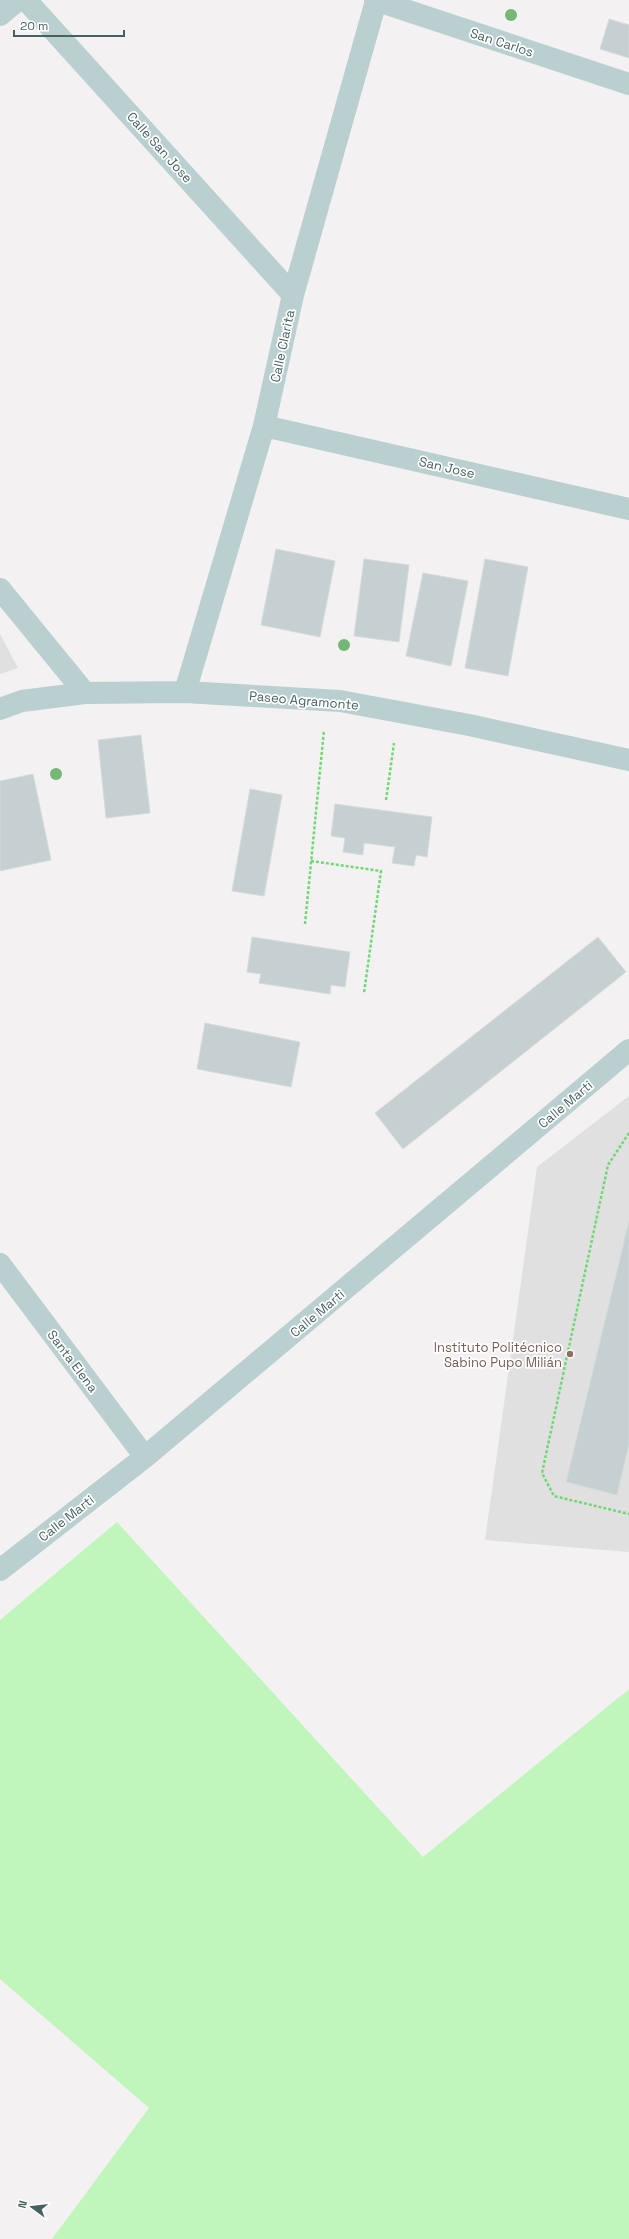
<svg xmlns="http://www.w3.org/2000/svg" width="629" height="2239" viewBox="0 0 629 2239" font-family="'Space Grotesk',sans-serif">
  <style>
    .education { fill: #e1e0e1 }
    .green { fill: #c0f5bb }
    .building { fill: #c7d0d1; stroke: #d4dbdd }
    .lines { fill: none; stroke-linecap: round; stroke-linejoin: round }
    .path { stroke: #6fd873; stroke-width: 2.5; stroke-dasharray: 3 2; stroke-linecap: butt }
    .minor { stroke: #bacfcf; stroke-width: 22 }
    .tree { fill: #74b776 }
    .education-dot { fill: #8d6e63; stroke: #fff; stroke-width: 1.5 }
    .labels { text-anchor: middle; stroke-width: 3.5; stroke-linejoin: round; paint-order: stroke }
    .street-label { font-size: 13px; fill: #466161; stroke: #fff }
    .education-label { font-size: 13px; fill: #785e54; stroke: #fff; text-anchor: end }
  </style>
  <rect width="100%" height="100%" fill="#f4f1f2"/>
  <path class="education" d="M0 634 18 668 0 674Z
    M629 1096V1552L485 1540 537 1167Z"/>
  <path class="green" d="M117 1522 423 1857 629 1689V2239H52L149 2108 0 1979V1620Z"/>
  <path class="building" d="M609 19 629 25V58L600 49Z
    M276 549 335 561 320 637 261 625Z
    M364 559 409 565 399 642 354 636Z
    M485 559 528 567 508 676 465 668Z
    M423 573 468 581 451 666 406 656Z
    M141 735 150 813 106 818 98 740Z
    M33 774 51 860 0 871V781Z
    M250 789 282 795 264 896 232 891Z
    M335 804 432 817 427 857 416 855 414 866 392 863 395 847 364 843 363 855 343 852 345 838 331 836Z
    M252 937 350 952 345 987 331 985 330 994 259 983 261 974 247 972Z
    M598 937 626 972 403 1149 375 1113Z
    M205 1023 300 1042 291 1087 197 1069Z
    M629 1221V1445L617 1495 566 1482Z"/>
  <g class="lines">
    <path class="path" d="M386 800 394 743
      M311 861 381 871 364 993
      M305 924 324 730
      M629 1133 608 1165 542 1473 554 1496 629 1514"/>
    <path class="minor" d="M26 0 293 295
      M375 0 629 84
      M0 15 18 0
      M264 426 629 509
      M0 589 85 693
      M185 692 264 426 293 295 376 1
      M0 709 22 701 85 693 185 692 340 701 469 725 629 760
      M0 1264 145 1457
      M0 1570 145 1457 629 1050"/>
  </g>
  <g class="tree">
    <circle cx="511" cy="15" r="6"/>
    <circle cx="344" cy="645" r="6"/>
    <circle cx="56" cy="774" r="6"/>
  </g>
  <circle class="education-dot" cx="570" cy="1354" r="4"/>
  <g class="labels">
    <g class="street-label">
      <text transform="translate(502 42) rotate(18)" y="5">San Carlos</text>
      <text transform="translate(160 147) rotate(48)" y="5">Calle San Jose</text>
      <text transform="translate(282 346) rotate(-78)" y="5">Calle Clarita</text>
      <text transform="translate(447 467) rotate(13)" y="5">San Jose</text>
      <text transform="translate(304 700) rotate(5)" y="5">Paseo Agramonte</text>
      <text transform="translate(565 1104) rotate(-40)" y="5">Calle Marti</text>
      <text transform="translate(317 1313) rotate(-40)" y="5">Calle Marti</text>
      <text transform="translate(73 1361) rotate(53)" y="5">Santa Elena</text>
      <text transform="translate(66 1518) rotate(-38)" y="5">Calle Marti</text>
    </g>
    <g class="education-label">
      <text x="562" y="1352">Instituto Politécnico<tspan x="562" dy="15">Sabino Pupo Milián</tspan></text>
    </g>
  </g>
  <g transform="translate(32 2207) rotate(285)" stroke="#ffffff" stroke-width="3" paint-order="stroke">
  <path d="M0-3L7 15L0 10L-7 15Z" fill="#466161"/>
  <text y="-6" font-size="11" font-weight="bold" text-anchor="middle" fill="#466161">N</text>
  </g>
  <path d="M14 30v6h110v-6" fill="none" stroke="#466161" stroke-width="2"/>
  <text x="20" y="30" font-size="12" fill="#466161" stroke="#ffffff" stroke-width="3" paint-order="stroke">20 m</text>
</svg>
